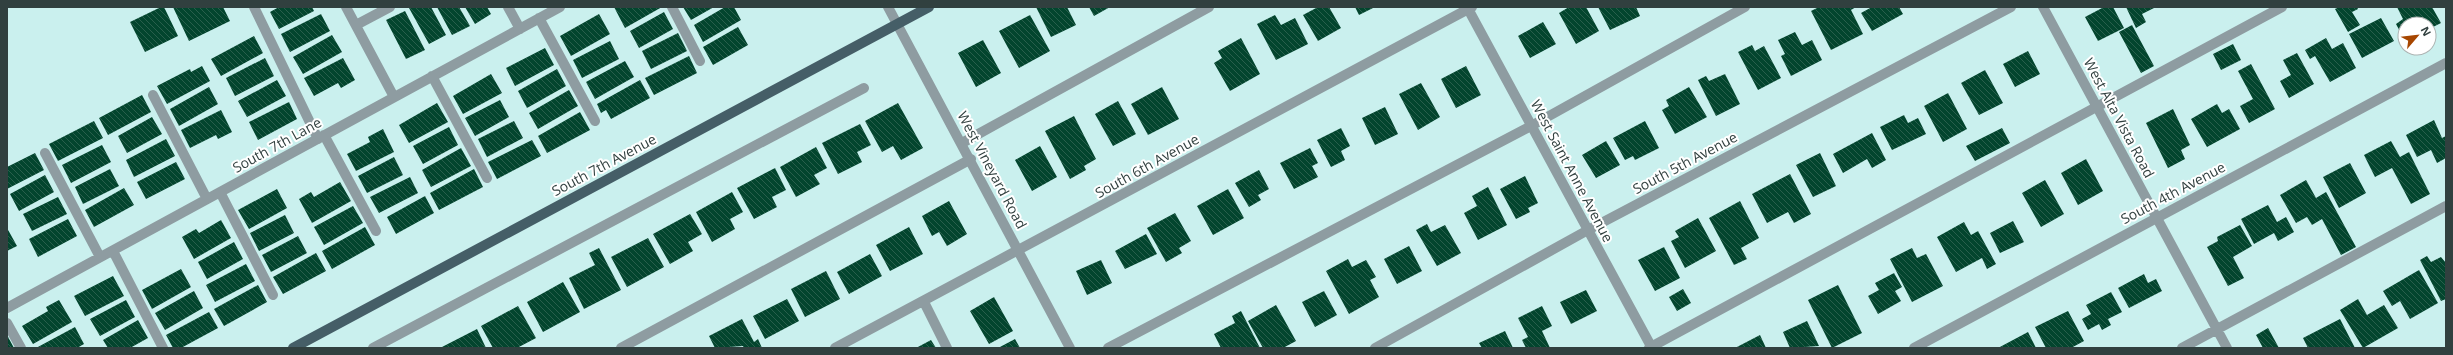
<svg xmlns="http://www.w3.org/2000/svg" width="2453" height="355" viewBox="0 0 2453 355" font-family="'Open Sans',sans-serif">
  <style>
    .building { fill: url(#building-back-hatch) }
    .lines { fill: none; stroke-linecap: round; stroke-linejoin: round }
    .minor { stroke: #8e9ca1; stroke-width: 10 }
    .major { stroke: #455e67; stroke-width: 10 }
    .labels { text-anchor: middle; stroke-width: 4; stroke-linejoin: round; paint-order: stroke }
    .street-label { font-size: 14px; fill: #31403f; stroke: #fff }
  </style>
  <defs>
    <pattern id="building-back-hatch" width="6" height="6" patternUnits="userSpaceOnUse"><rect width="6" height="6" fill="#03452e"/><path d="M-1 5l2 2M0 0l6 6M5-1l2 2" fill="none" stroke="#295f4c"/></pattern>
  </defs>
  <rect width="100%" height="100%" fill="#caf0ee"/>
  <path class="building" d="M161 7H164L178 36 145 52 130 22Z
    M173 7H223L230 21 189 41Z
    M279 7H312L314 11 279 29 270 12Z
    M412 7H431L446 35 429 44 409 8Z
    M437 7H459L470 26 452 35Z
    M465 7H487L491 14 475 24Z
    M614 7H662L625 28Z
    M683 7H714L691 20Z
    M725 7H734L741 20 703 42 694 25Z
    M1036 7H1067L1076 25 1051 37Z
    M1089 7H1110L1094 16Z
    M1318 7H1329L1341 28 1318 41 1303 15Z
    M1355 7H1375L1359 15Z
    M1569 7H1586L1599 31 1576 44 1559 13Z
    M1598 7H1636L1640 16 1610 30Z
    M1819 7H1856L1851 10 1863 34 1831 50 1811 11Z
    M1872 7H1899L1903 14 1872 31 1861 13Z
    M2104 7H2113L2124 28 2098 41 2085 17Z
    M2126 7H2156L2142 14 2146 22 2136 28Z
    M2339 7H2357L2358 9 2352 12 2360 25 2348 32 2335 9Z
    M2397 7H2432L2441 23 2429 29V24H2405V41L2396 24 2403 19Z
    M405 11 425 50 406 59 386 20Z
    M664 12 673 29 639 48 630 31Z
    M321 14 330 31 290 52 281 34Z
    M599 14 610 34 571 56 560 36Z
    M1030 15 1050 51 1019 68 999 31Z
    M1275 15 1281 25 1295 18 1308 44 1276 60 1257 24Z
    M2381 18 2394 41 2362 58 2349 34Z
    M1543 22 1556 44 1530 58 1518 36Z
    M2132 25 2154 66 2141 73 2119 32Z
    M738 27 748 45 713 65 703 47Z
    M1795 32 1802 45 1812 40 1822 60 1791 76 1781 56 1785 54 1778 40Z
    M678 33 687 51 651 69 642 51Z
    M332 35 342 52 303 74 293 57Z
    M254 36 263 53 221 76 211 59Z
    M1241 38 1260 74 1230 91 1214 63 1222 58 1218 51Z
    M2326 38 2332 49 2343 43 2356 68 2330 82 2315 56 2310 59 2305 50Z
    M983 40 1001 73 976 87 958 53Z
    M610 41 619 59 582 78 573 60Z
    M2233 44 2241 60 2221 70 2213 54Z
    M1752 45 1755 51 1764 46 1781 78 1758 90 1738 52Z
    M545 48 554 65 515 86 506 68Z
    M2028 51 2040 74 2015 87 2003 64Z
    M2297 53 2314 84 2289 98 2280 81 2291 75 2283 60Z
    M689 56 697 73 654 95 645 78Z
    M265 58 274 76 235 96 226 78Z
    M343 58 355 80 341 88 338 83 314 96 304 78Z
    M625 61 634 77 595 99 586 82Z
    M2251 64 2275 109 2249 123 2240 106 2253 99 2238 71Z
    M202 66 210 81 167 104 157 86 190 69 191 72Z
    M1466 66 1481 95 1456 108 1441 79Z
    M557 69 566 86 527 108 518 91Z
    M1985 70 2003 103 1979 115 1961 83Z
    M491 74 502 93 463 114 453 96Z
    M1725 74 1740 104 1716 116 1698 80 1706 76 1709 81Z
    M277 80 286 96 247 117 238 101Z
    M640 80 650 98 611 119 606 110 601 113 597 104Z
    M1421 83 1440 117 1418 130 1399 94Z
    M209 87 218 104 179 126 170 109Z
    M1162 87 1179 119 1148 135 1131 104Z
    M1689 87 1707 117 1675 134 1662 110 1669 106 1666 100Z
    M569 90 578 106 538 129 529 113Z
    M1948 93 1967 129 1943 142 1924 106Z
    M142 95 151 112 108 135 99 118Z
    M500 100 509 117 475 136 465 118Z
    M1118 101 1136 134 1113 146 1095 114Z
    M289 102 297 119 258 140 249 122Z
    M437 103 448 122 409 143 399 125Z
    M898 103 923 148 901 160 893 146 882 152 865 121Z
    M2217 104 2222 113 2229 109 2240 129 2207 147 2191 119Z
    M1385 107 1398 134 1375 145 1362 118Z
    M2173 109 2190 145 2181 150 2185 159 2168 168 2146 123Z
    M221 110 232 132 218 139 216 135 190 148 181 130Z
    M580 112 590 130 547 153 538 136Z
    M1904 115 1908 123 1918 118 1926 134 1892 150 1880 127Z
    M1074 116 1096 159 1084 166 1086 170 1070 179 1045 131Z
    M152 117 162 134 127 153 118 136Z
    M2434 120 2442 138 2446 136V158L2437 163 2431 150 2417 157 2406 135Z
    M94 121 103 138 58 161 49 144Z
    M514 121 523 138 487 157 478 139Z
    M1645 121 1659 148 1635 160 1633 156 1625 160 1613 138Z
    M860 124 871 145 857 152 862 162 838 174 822 143Z
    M449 127 458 145 423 164 413 146Z
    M1341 128 1350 146 1341 151 1345 160 1331 167 1317 140Z
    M2002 128 2010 143 1975 161 1966 146Z
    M383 129 394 152 356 171 347 154 370 142 368 137Z
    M1872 133 1886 160 1872 168 1867 159 1843 173 1833 154Z
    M166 139 175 156 134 177 126 160Z
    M532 140 541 156 497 179 488 162Z
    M1606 141 1620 165 1596 178 1582 155Z
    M2391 141 2400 157 2409 152 2430 194 2411 204 2392 168 2375 177 2364 155Z
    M102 145 111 162 71 183 62 165Z
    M1040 146 1057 177 1032 191 1015 160Z
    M816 147 827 168 814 175 820 184 796 197 780 167Z
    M461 148 471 166 431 187 422 170Z
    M1310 148 1318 163 1312 166 1318 177 1294 189 1280 163Z
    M35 153 44 170 7 189V167Z
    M1820 153 1836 186 1813 197 1796 165Z
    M394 157 403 175 367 193 358 176Z
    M2086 159 2103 191 2078 205 2061 173Z
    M176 162 185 179 146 199 137 182Z
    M2350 163 2366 193 2339 208 2323 177Z
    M775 168 786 190 772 197 777 207 754 219 737 188Z
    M110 169 119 186 83 204 75 187Z
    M474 169 483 187 439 210 430 193Z
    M1259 170 1269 189 1258 195 1261 200 1249 207 1235 183Z
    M1790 174 1811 214 1794 223 1788 212 1767 223 1752 194Z
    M45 175 54 192 19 211 10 194Z
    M1525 176 1538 203 1528 208 1530 212 1516 219 1500 189Z
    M410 177 418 193 379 213 370 197Z
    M2045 180 2064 214 2041 227 2022 193Z
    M2306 180 2316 198 2326 192 2356 247 2341 255 2322 219 2312 225 2307 217 2296 223 2280 195Z
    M340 182 351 201 312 223 299 199 311 192 314 197Z
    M1488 187 1507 225 1478 240 1464 213 1477 206 1472 196Z
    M124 188 134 205 94 227 85 210Z
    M277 189 287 208 249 229 238 210Z
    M1228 189 1244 218 1213 235 1197 206Z
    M732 192 743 212 730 219 735 229 712 242 696 212Z
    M425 196 434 213 396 234 387 217Z
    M58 197 67 214 32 231 23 214Z
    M949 201 967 234 947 246 939 232 932 236 922 216Z
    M1740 201 1759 238 1741 248 1747 259 1734 265 1709 218Z
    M2268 205 2277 222 2286 217 2294 232 2278 241 2274 233 2254 244 2241 219Z
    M353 206 363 223 324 245 314 227Z
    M1175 213 1191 241 1179 248 1182 253 1166 262 1147 228Z
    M690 214 702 234 688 242 693 251 670 264 653 234Z
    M285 215 294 233 259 251 250 233Z
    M1698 218 1716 251 1685 268 1671 241 1679 237 1675 231Z
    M68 219 77 236 38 257 29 239Z
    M221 220 231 238 194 259 182 237 196 229 199 233Z
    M2013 221 2024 242 2000 253 1990 233Z
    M1964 222 1971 235 1978 231 1996 264 1987 269 1982 258 1956 272 1937 237Z
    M1427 224 1431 232 1445 225 1461 253 1437 266 1416 230Z
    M2240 225 2252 246 2233 257 2244 278 2228 286 2207 247 2218 241 2217 237Z
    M365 227 375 245 332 269 322 251Z
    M909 227 923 254 890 271 876 245Z
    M7 228 17 246 7 251Z
    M1146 234 1157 254 1125 269 1115 251Z
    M298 236 307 253 271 272 262 255Z
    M648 238 664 267 627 287 611 257Z
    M234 242 243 259 207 279 198 262Z
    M1409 246 1422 271 1397 284 1384 259Z
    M1664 247 1680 278 1655 291 1638 260Z
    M599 248 621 290 584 309 569 278 595 265 589 253Z
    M1912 248 1917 258 1926 254 1943 286 1912 302 1890 259Z
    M316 253 326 271 283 294 273 277Z
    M870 254 882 276 849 294 837 272Z
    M2427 256 2431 262 2441 257 2446 263V299L2441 301 2420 260Z
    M1348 259 1352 267 1366 260 1376 277 1370 280 1379 297 1349 314 1326 271Z
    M1101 260 1112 283 1087 295 1076 271Z
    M246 264 255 281 215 302 206 285Z
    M181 269 191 287 152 309 142 290Z
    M2419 270 2438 303 2410 319 2400 301 2392 306 2383 291Z
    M826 271 840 299 805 317 791 289Z
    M1894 273 1902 287 1895 291 1901 301 1878 314 1868 296 1879 290 1875 283Z
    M2144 274 2148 283 2156 279 2162 291 2129 308 2118 288Z
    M113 276 124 296 85 316 74 296Z
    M563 282 580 312 543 332 527 302Z
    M258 285 267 302 224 326 214 309Z
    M1838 285 1862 333 1832 348 1808 300Z
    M1683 289 1691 303 1677 311 1669 297Z
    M1586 290 1597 311 1571 324 1560 302Z
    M194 291 203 308 165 330 155 313Z
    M1324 291 1337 315 1315 327 1302 302Z
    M2111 292 2122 312 2108 319 2111 325 2102 330 2099 324 2088 330 2082 319 2091 314 2086 305Z
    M994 297 1013 331 989 344 970 311Z
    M787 299 799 321 765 339 753 316Z
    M2358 299 2367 315 2384 305 2398 328 2363 348 2340 310Z
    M59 300 72 322 33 344 22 326 48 311 46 307Z
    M126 300 135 317 100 336 90 319Z
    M1276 305 1296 341 1283 348H1263L1248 321Z
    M518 306 536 338 517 348H493L481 326Z
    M1542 306 1552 326 1542 331 1550 348H1526L1522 340 1528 337 1518 318Z
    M1241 311 1260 348H1221L1214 334 1235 323 1232 316Z
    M2068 311 2084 341 2071 348H2046L2035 327Z
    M209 312 218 328 181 348H173L166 335Z
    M742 319 754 342 758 339 762 348H744L743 346 715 348 709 336Z
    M2340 319 2355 348H2308L2303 338Z
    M138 320 148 338 130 348H108L103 340Z
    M1807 321 1819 346 1790 348 1783 332Z
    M75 327 84 344 77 348H36Z
    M2268 328 2279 348H2263L2256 335Z
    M477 329 486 348H440Z
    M1505 331 1513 348H1482L1479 343Z
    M2028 332 2036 348H1998Z
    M7 335 14 348H7Z
    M1760 335 1766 348H1735Z
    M1015 339 1020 348H998Z
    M931 340 936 348H916Z"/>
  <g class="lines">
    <path class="minor" d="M254 7 318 139
      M346 7 394 97
      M508 7 520 29
      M672 7 700 61
      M888 7 1070 348
      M1467 7 1652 348
      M2043 7 2227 348
      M539 18 595 121
      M356 25 390 7
      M432 76 487 178
      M153 95 207 199
      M324 135 376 231
      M962 143 1209 7
      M45 153 100 257
      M220 192 273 295
      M113 251 163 348
      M924 302 947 348
      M7 308 560 7
      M7 323 21 348
      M373 348 864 88
      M621 348 971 159
      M835 348 1472 7
      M1108 348 1531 126 1745 7
      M1375 348 1588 230 2011 7
      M1649 348 2282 7
      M1914 348 2446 63
      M2182 348 2446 206"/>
    <path class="major" d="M293 348 929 7"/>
  </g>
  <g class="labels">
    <g class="street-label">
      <text transform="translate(2119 118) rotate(62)" y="5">West Alta Vista Road</text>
      <text transform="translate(277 145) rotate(-29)" y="5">South 7th Lane</text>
      <text transform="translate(1685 163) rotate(-28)" y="5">South 5th Avenue</text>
      <text transform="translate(604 165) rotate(-28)" y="5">South 7th Avenue</text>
      <text transform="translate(1147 166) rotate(-29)" y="5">South 6th Avenue</text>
      <text transform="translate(992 170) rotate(62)" y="5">West Vineyard Road</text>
      <text transform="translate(1572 171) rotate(62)" y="5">West Saint Anne Avenue</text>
      <text transform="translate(2173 193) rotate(-28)" y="5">South 4th Avenue</text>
    </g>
  </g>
  <rect width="2453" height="355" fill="none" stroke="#31403f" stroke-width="16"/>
  <g transform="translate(2417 36) rotate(62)"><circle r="19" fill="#ffffff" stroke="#adb3b2"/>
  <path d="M0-3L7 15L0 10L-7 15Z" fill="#a74600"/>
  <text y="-6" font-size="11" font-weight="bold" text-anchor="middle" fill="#31403f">N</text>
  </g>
</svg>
